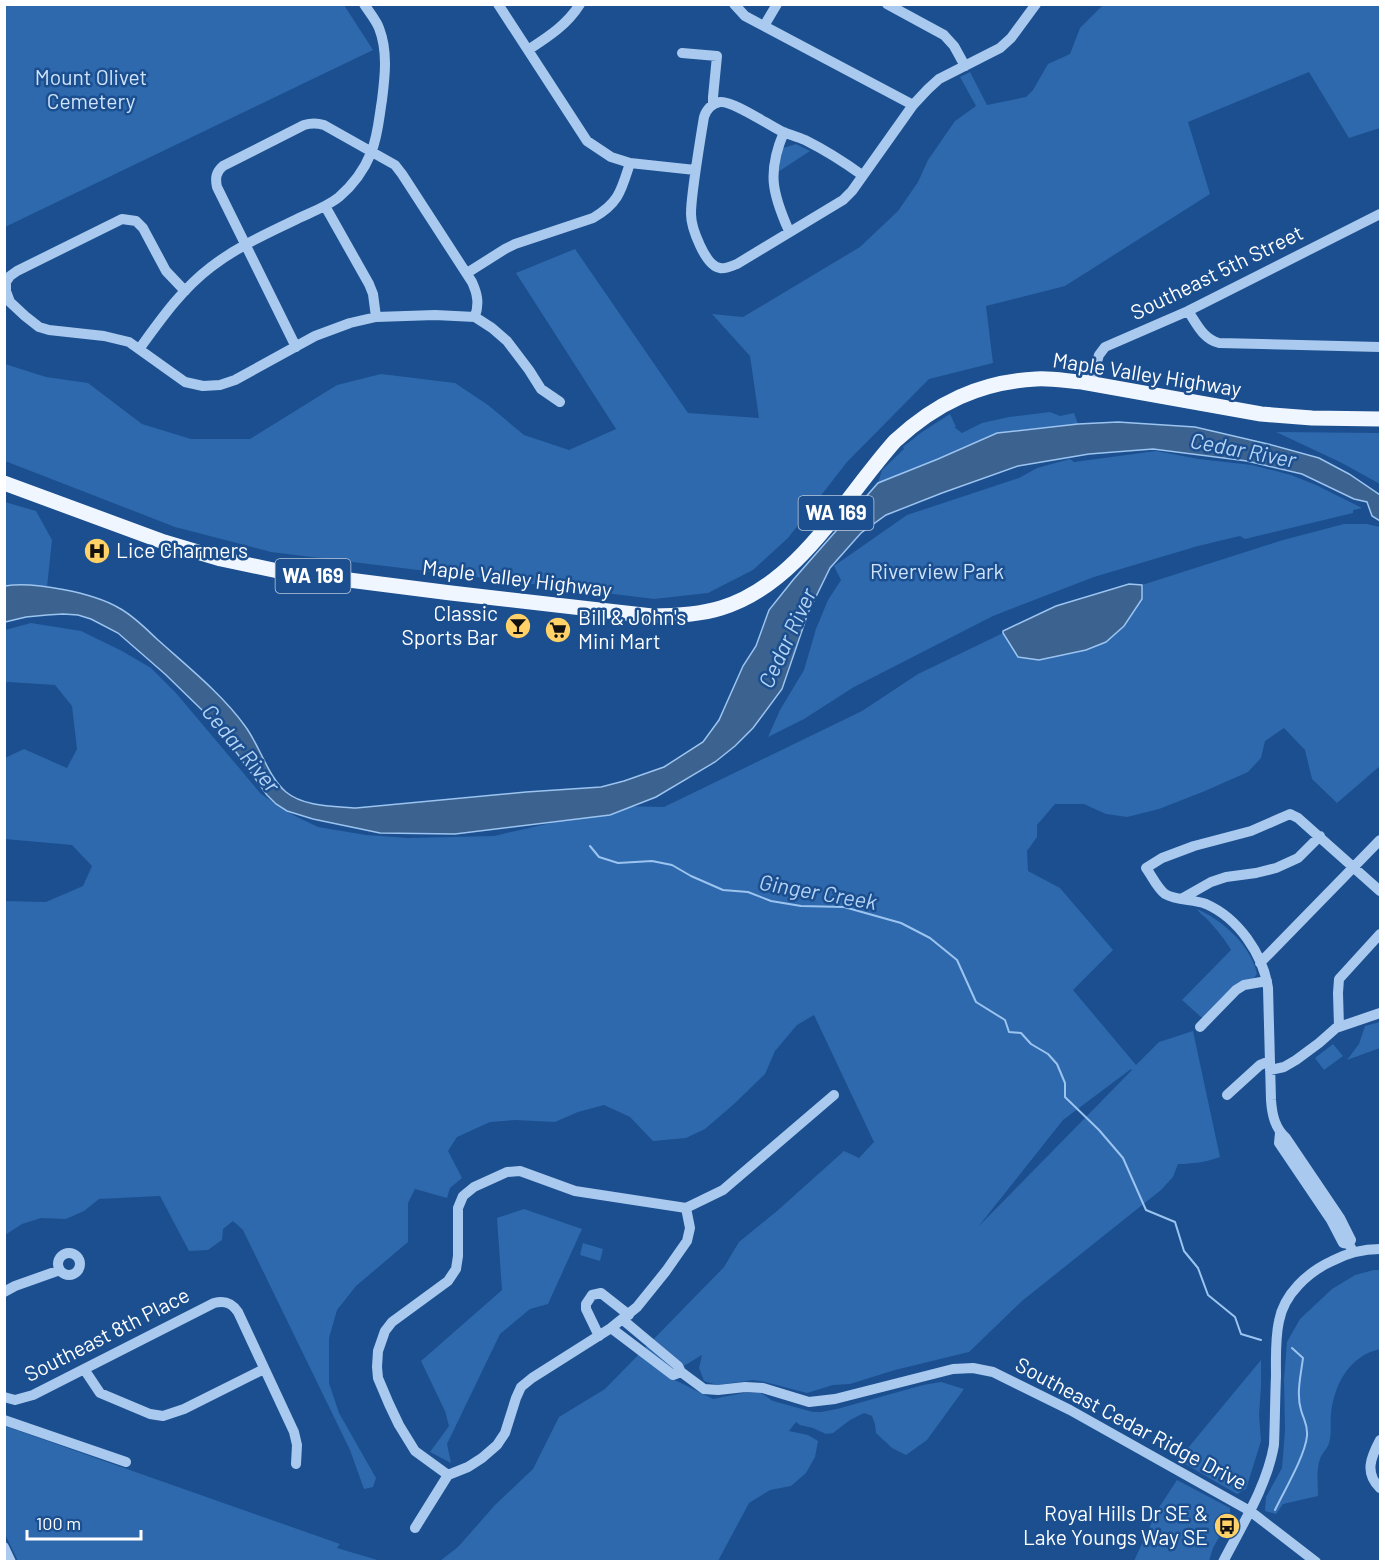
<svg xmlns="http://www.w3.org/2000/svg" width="1385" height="1566" viewBox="0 0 1385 1566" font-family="Barlow,sans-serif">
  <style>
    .green { fill: #2e69ad; fill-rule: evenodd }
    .water { fill: #3c6290; stroke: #9cc4f0; stroke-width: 1.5 }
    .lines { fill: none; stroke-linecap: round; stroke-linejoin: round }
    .stream { stroke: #9cc4f0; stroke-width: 2 }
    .minor { stroke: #a9c9ee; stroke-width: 10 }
    .major { stroke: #f0f6ff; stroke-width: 15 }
    .labels { text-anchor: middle; stroke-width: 5; stroke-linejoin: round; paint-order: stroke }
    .shield { fill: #1b4f8f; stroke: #bbcadd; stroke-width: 1.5 }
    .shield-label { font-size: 20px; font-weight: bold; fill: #fff }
    .park-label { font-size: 21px; fill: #cfe3fa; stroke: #1b4f8f }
    .street-label { font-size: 21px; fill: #fff; stroke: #1b4f8f }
    .poi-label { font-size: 21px; fill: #fff; stroke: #1b4f8f; text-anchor: start }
    .water-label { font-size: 22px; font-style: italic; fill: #b5d3f5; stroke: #1b4f8f }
  </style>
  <rect width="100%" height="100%" fill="#1b4f8f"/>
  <path class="green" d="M1104 4 1380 5V128L1349 138 1309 72 1188 122 1210 194 1065 286 986 306 993 363 929 379 847 462 788 538 753 570 708 593 654 599 271 552 175 527 5 461V364L46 377 88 383 142 424 191 439H250L337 385 381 374 455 383 488 405 524 435 569 450 616 429 516 273 575 249 688 413 759 418 750 356 712 314 743 317 860 247 898 211 918 182 928 160 955 121 976 106 960 77 970 72 987 105 1026 97 1033 90 1048 64 1070 54 1080 28Z
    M4 5H344L373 50 5 227Z
    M796 144 810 151 778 172 783 148Z
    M1050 412 1060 416 1074 413 1078 424 997 433 938 459 878 483 882 470 904 449 903 447 922 432 950 414 956 427H954L962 433 982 423 1009 417Z
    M1276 432 1380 433V484L1340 462Z
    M1156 451 1199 459 1252 465 1291 475 1316 485 1362 508 1353 510V513L1245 539 1240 536 1198 546 1094 577 993 616 854 687 804 719 768 737 780 710 804 670 816 629 828 600 841 580 834 566 907 515 1019 478 1037 468 1070 459 1074 462Z
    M5 502 36 511 52 540 47 587 14 584 5 586Z
    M1344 524H1367L1380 527V766L1337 803 1312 779 1305 750 1284 728 1265 741 1261 758 1248 772 1205 791 1159 809 1127 817 1106 814 1084 804H1055L1037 825V837L1027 851 1028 871 1060 888 1113 950 1073 990 1136 1065 1159 1042 1193 1031 1220 1157C1206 1162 1193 1164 1178 1164L1173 1177 1161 1190 1022 1301 969 1352 895 1370 850 1384 833 1385 807 1393 765 1382 753 1380 717 1385 704 1381 699 1368 702 1355 667 1376 713 1399 743 1393H761L773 1401 813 1412H821L837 1409 923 1385 941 1382 964 1389 927 1440 906 1455 892 1448 876 1433 875 1424 872 1416 864 1413 850 1420 833 1433 826 1434 813 1428 800 1425 796 1422 789 1431 808 1435 818 1441 815 1457 806 1473 791 1486 770 1490 749 1503 718 1561H440L458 1547 495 1505 533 1469 559 1417 605 1389 724 1267 739 1242 777 1211 844 1151 859 1158 874 1142 814 1015 797 1025 775 1051 765 1074 734 1104 705 1129 686 1138 653 1141 630 1117 604 1105 578 1112 555 1122 515 1120 490 1122 457 1137 448 1151 462 1178 450 1188 447 1198 415 1189 408 1203V1242L356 1286 337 1310 329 1338V1383L339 1413 376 1478 373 1487 364 1489 350 1450 243 1230 233 1221 223 1229 222 1240 208 1250 189 1251 160 1196 99 1199 84 1211 66 1219 41 1218 22 1224 5 1235V901L46 902 83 886 92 866 72 845 5 839V854V758L24 749 67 768 77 749 72 706 55 685 8 682 5 683V630L31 623 81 631 122 651 151 668 176 693 261 794 289 813 318 827 366 835 408 838 494 836 551 823 618 806 664 807 862 711 918 674 1003 633 1019 657 1039 660 1142 599V585L1283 540ZM1131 1069 1132 1070 978 1227 1063 1120Z
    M1197 909C1222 920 1251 945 1257 974L1254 978 1248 980 1204 1017H1201L1182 1000 1231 950C1225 939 1216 929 1207 919 1203 915 1200 914 1197 909Z
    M1380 1022V1048L1347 1060 1359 1044 1365 1026Z
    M1333 1044 1343 1056 1324 1070 1315 1058Z
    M524 1209 582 1229 548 1304 530 1309 500 1334 447 1444 451 1463 430 1452 449 1426 445 1411 421 1361 502 1290 497 1218Z
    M583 1243 603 1249 600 1261 580 1255Z
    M1374 1270H1380V1349C1349 1356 1334 1385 1331 1414 1330 1423 1332 1434 1329 1443 1328 1448 1322 1453 1320 1459 1316 1471 1318 1484 1318 1496L1283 1504 1276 1514 1265 1511 1266 1497 1282 1468 1285 1430 1284 1379 1287 1342 1300 1319 1332 1289 1355 1275Z
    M1261 1360V1387L1259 1415 1261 1441 1246 1489 1237 1494 1178 1460Z
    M5 1426 340 1544 337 1548 381 1561H18L5 1534Z
    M1177 1480 1230 1508V1518L1213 1548 1209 1561H1134L1158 1509Z"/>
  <path class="water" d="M1118 422 1195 427 1268 444 1319 458 1349 474 1380 495V521L1372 516 1367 502 1354 499 1302 474 1247 461 1153 449 1089 454 1018 466 942 493 886 515 861 533 830 568 808 613 782 689 753 728 735 746 715 762 656 797 610 815 455 834 380 833 313 819 287 811 276 804 267 795 226 738 202 710 165 674 118 633 91 619 78 615 63 614 47 615 26 617 5 622V586C33 581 94 593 119 608 134 616 146 629 158 640 187 666 223 695 245 726 260 746 268 777 286 792 304 807 334 806 356 808L526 792 601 787 624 781 664 767 703 742 719 720 743 666 756 646 769 610 793 580 878 483 938 459 997 433 1078 424Z
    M1129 584 1142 585V599L1124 626 1106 642 1086 650 1039 660 1018 657 1003 633V631L1056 606Z"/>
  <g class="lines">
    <path class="stream" d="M590 846 599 857 618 863 652 861 672 865 691 876 723 890 748 892 771 901 801 906 844 907 901 923 930 938 957 960 976 1002 1005 1020 1009 1032 1021 1033 1031 1044 1048 1054 1057 1064 1065 1083V1097L1099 1130 1123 1158 1146 1210 1175 1222 1184 1251 1198 1268 1208 1295 1235 1317 1241 1334 1261 1340
      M1275 1510C1284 1491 1305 1456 1307 1436 1308 1424 1304 1421 1301 1410 1296 1394 1301 1374 1303 1358L1292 1348"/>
    <path class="minor" d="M498 4 587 141 611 157 630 163 695 170
      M734 4 745 16 913 105
      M887 4 944 35 954 46 965 66
      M764 26 777 4
      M528 50C548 37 567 25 580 4
      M682 53 717 56 713 97V105
      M784 132C767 172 772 193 789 231
      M862 175C844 162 825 150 805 140 798 137 791 135 783 132 770 126 732 100 720 102 712 103 706 110 704 117 700 141 696 166 693 190 692 198 691 206 691 214 691 227 705 266 720 268 726 269 731 266 737 264L843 200 852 191 913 105 928 89 939 79 1000 48 1011 38 1036 4
      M325 206 369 284 373 294 376 317
      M467 273 505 249 515 244 593 218C619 203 621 191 630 163
      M4 282H6L10 276 17 271 122 219 136 221 143 228 166 271 185 291
      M6 282V291L10 302 25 316 39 327 49 330 104 336 129 342 185 382 203 386 220 385 235 380 315 336 350 323 376 317 435 315 475 317
      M1188 311C1197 324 1203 339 1219 343L1380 347
      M296 347 217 187C215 178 216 172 223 166L304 125C311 123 317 123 324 125L395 165 402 174 472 282C478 295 479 304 475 317L492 328 507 341 529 370 541 389 560 402
      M140 348C161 319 182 289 211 267 238 246 269 233 299 218 312 212 328 206 339 197 353 185 364 170 371 153 378 136 379 118 382 100 385 76 388 51 379 28 376 20 369 12 364 4
      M1090 384 1099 355 1105 347 1188 311 1380 214
      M1181 899 1211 882 1226 877 1256 873 1276 868 1298 858 1320 836
      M1260 963 1380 840
      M1200 1027 1236 990 1244 985 1267 981
      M1339 1027 1338 993 1339 979 1380 934
      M1270 1070 1284 1067 1296 1060 1319 1043 1336 1028 1380 1013
      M1227 1095 1260 1065 1270 1061
      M1280 1133 1279 1143 1331 1220 1343 1243 1349 1244
      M1353 1252 1349 1244 1351 1240 1340 1218 1286 1138C1275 1128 1272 1115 1271 1100L1268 988C1263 954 1238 918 1206 904 1193 899 1177 901 1165 894 1157 888 1152 876 1146 868L1162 858 1194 846 1251 831 1290 814 1298 818 1380 891
      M58 1264a11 11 0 1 1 22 0a11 11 0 1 1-22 0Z
      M4 1292 15 1286 60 1270
      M623 1320 678 1366 681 1372 704 1389 718 1390 745 1387 763 1388 809 1402 835 1399 953 1369 973 1368 993 1372 1070 1410 1250 1511 1316 1562
      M611 1328 673 1375 681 1372
      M599 1336 586 1309V1304L592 1295 601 1293 629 1315
      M84 1369 100 1393 150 1414 163 1416 184 1409 264 1369
      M4 1397 15 1400 33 1395 214 1303C225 1300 232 1303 238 1312L294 1432 297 1445 296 1464
      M4 1420 126 1462
      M1380 1440C1371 1457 1364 1473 1380 1488
      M448 1475 415 1451 399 1425 389 1404 378 1378 377 1367 378 1351 385 1331 392 1322 448 1281 456 1269 458 1256V1208L463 1196 474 1187 507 1172 520 1171 575 1191 686 1208 723 1190 834 1095
      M415 1528 448 1475 468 1467 482 1458 497 1445 505 1433 516 1398 521 1387 532 1378 611 1328 637 1307 666 1271 687 1241 690 1228 686 1208
      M4 1547 11 1562
      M1223 1562C1242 1525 1267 1486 1274 1445 1275 1422 1275 1399 1276 1376 1276 1358 1275 1339 1279 1321 1284 1294 1308 1272 1332 1261 1347 1253 1363 1249 1380 1249"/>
    <path class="major" d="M4 483 164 542 221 559 278 571 451 593 652 616C675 616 698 615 721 608 798 585 844 498 895 441 936 403 980 382 1036 379 1051 378 1067 381 1082 382L1261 414 1312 418 1380 419"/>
  </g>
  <defs>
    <g id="hospital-disc" transform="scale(1.35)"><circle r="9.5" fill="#ffd166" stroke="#1b4f8f"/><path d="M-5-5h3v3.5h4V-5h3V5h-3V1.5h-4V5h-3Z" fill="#111"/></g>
    <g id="bar-disc" transform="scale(1.35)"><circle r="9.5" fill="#ffd166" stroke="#1b4f8f"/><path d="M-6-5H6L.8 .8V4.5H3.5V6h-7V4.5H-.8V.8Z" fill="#111"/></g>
    <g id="supermarket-disc" transform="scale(1.35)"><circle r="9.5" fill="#ffd166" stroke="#1b4f8f"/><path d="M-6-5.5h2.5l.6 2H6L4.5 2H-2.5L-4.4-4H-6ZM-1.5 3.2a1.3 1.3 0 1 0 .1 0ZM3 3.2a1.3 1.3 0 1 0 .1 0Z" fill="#111"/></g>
    <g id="bus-disc" transform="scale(1.35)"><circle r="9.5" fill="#ffd166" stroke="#1b4f8f"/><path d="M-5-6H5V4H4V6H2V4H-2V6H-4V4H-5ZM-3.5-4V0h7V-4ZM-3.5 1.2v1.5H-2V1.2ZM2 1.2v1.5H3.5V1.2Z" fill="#111"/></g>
  </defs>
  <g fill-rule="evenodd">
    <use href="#hospital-disc" x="97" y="551"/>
    <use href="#bar-disc" x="518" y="626"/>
    <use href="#supermarket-disc" x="558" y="630"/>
    <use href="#bus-disc" x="1227" y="1526"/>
  </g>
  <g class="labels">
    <g class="shield">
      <rect x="798.5" y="496" width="75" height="34" rx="4.5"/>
      <rect x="275.5" y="559" width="75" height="34" rx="4.5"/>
    </g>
    <g class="shield-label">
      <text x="836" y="520">WA 169</text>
      <text x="313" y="583">WA 169</text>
    </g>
    <g class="park-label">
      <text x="91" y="85">Mount Olivet<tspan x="91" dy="24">Cemetery</tspan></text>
      <text x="937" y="579">Riverview Park</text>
    </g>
    <g class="street-label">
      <text transform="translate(1217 273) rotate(-26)" y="7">Southeast 5th Street</text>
      <text transform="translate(1147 375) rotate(9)" y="7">Maple Valley Highway</text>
      <text transform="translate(517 579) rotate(7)" y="7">Maple Valley Highway</text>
      <text transform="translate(107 1335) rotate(-27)" y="7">Southeast 8th Place</text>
      <text transform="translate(1131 1424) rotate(28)" y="7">Southeast Cedar Ridge Drive</text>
    </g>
    <g class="poi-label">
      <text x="116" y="558">Lice Charmers</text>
      <text x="498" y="621" text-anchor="end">Classic<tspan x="498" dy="24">Sports Bar</tspan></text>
      <text x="578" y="625">Bill &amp; John's<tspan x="578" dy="24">Mini Mart</tspan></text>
      <text x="1208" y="1521" text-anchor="end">Royal Hills Dr SE &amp;<tspan x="1208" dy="24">Lake Youngs Way SE</tspan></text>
    </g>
    <g class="water-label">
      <text transform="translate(1243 450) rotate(11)" y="8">Cedar River</text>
      <text transform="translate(787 638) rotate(-65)" y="8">Cedar River</text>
      <text transform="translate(241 748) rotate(50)" y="8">Cedar River</text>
      <text transform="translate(818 892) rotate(10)" y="8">Ginger Creek</text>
    </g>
  </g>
  <rect width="1385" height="1566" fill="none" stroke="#ffffff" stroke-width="12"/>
  <path d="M27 1530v9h114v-9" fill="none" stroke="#ffffff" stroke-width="3"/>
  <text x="36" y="1530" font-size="18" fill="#ffffff" stroke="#1b4f8f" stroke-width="4.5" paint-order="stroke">100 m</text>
</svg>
